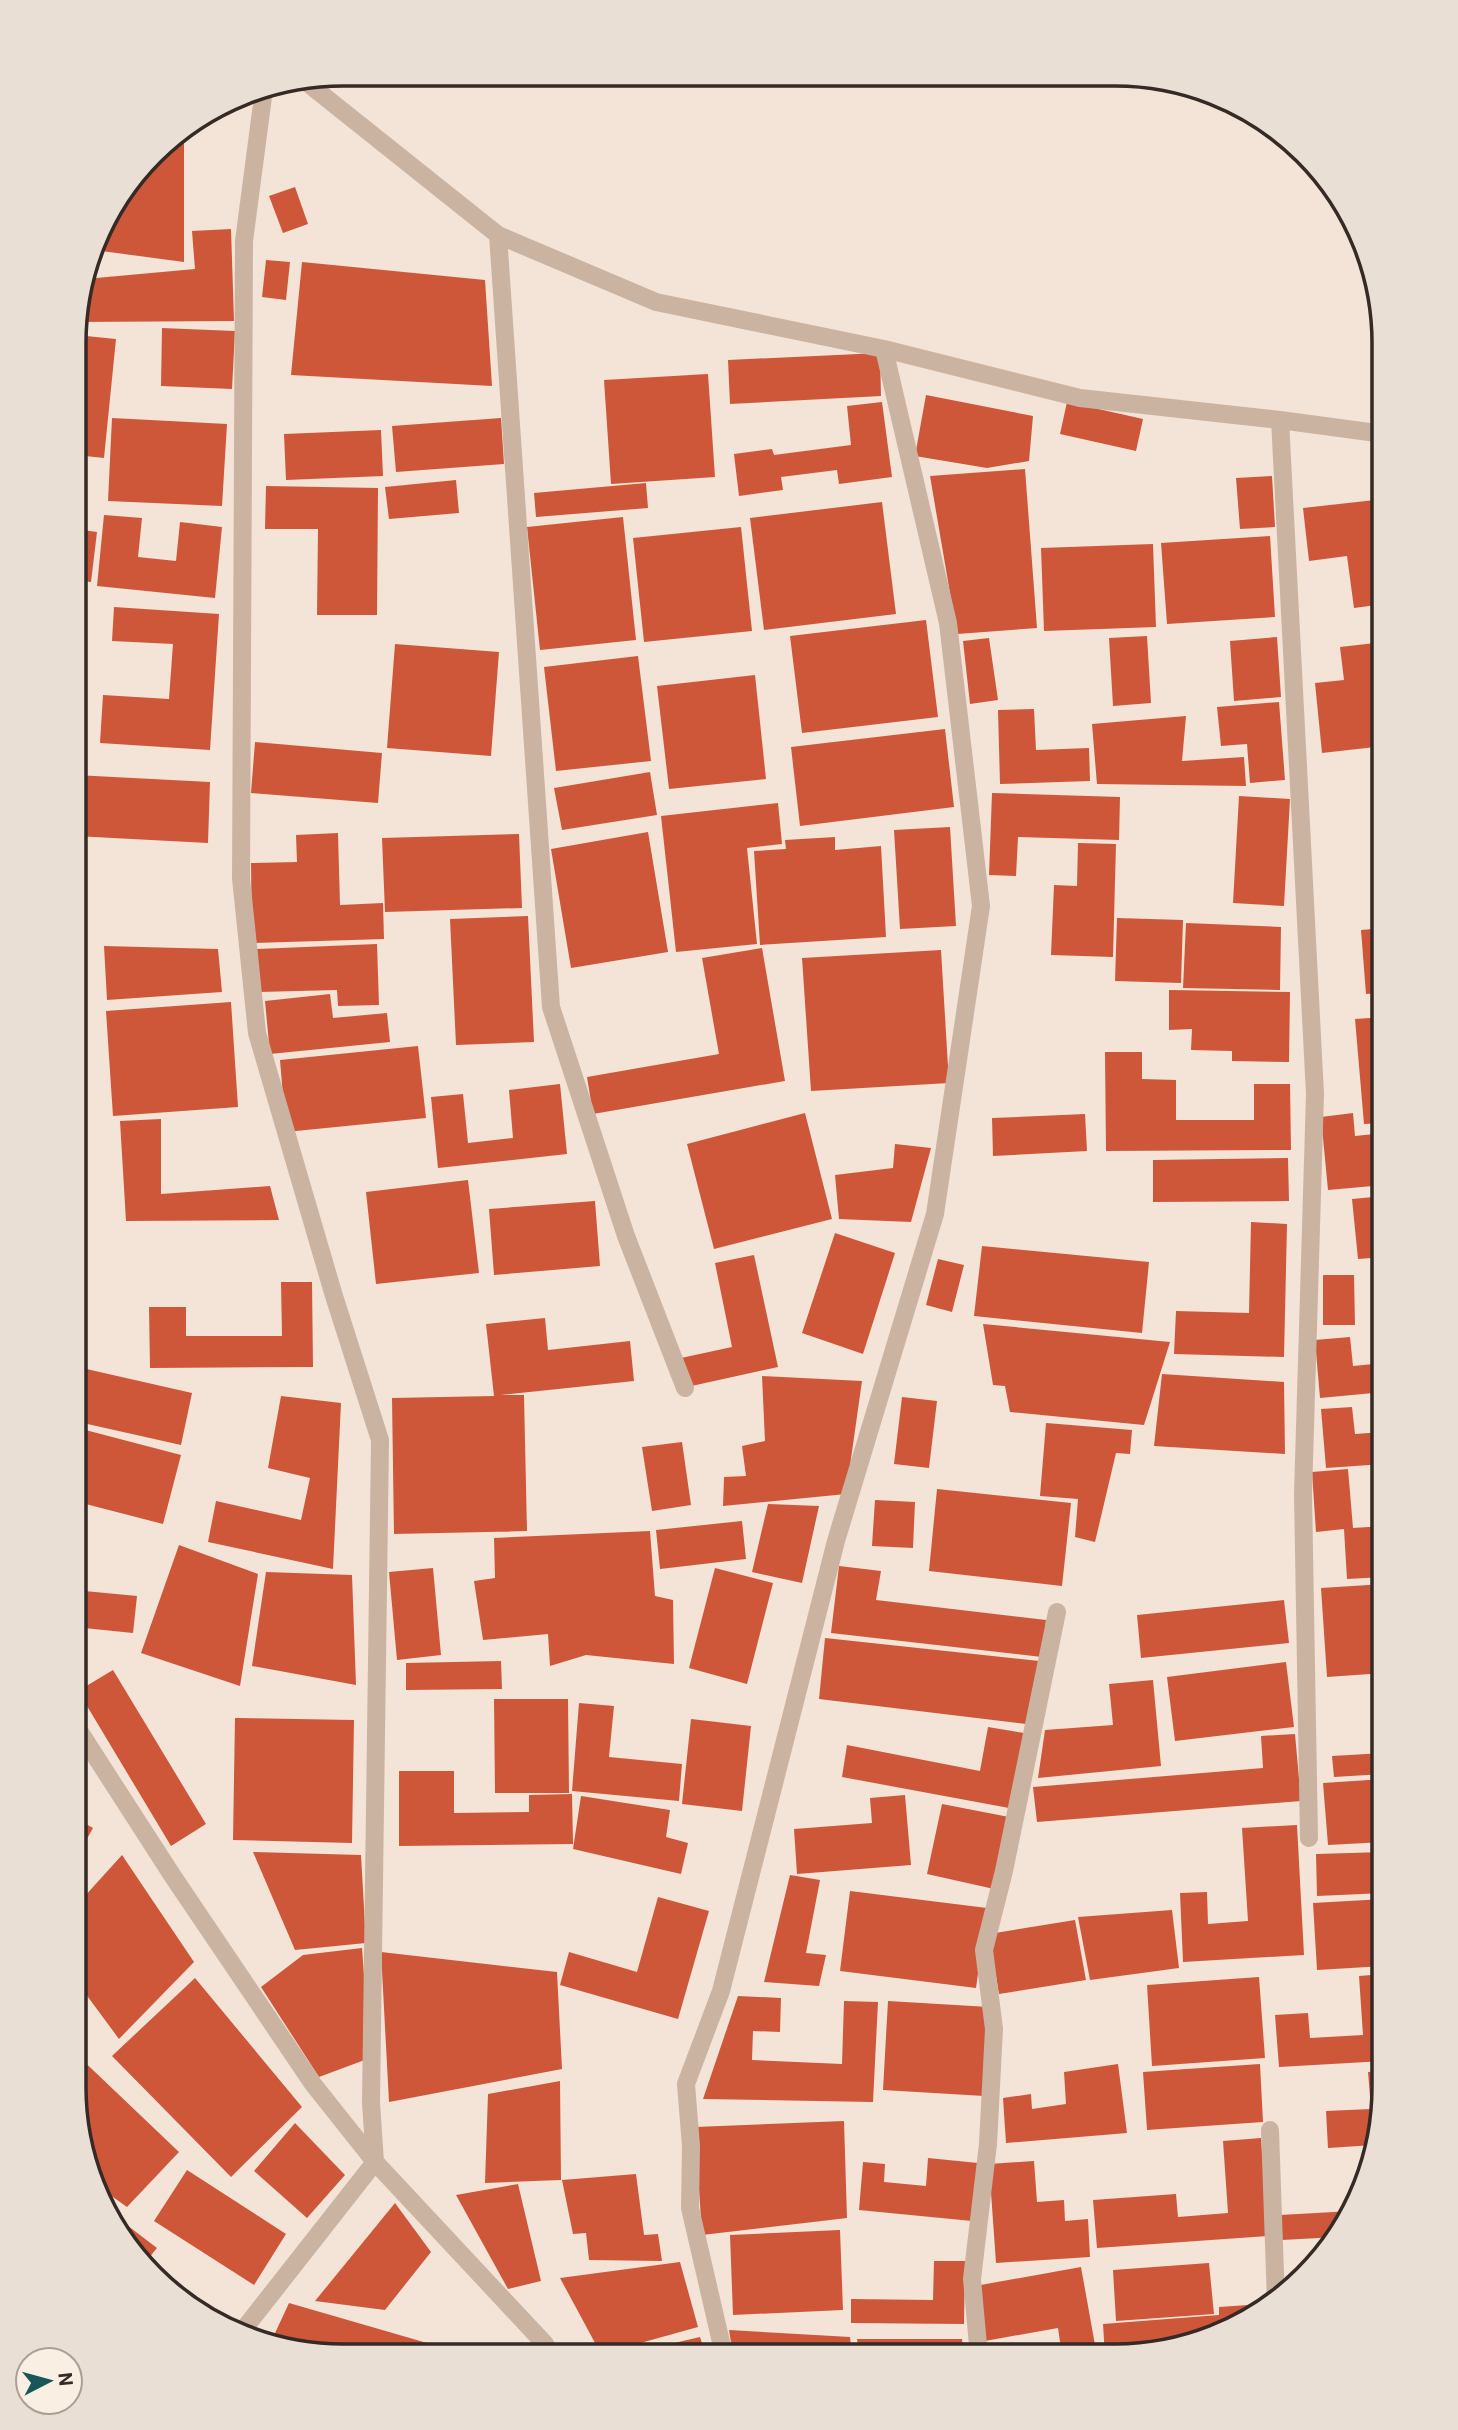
<svg xmlns="http://www.w3.org/2000/svg" width="1458" height="2430" viewBox="0 0 1458 2430" font-family="Roboto,sans-serif">
  <style>
    .building { fill: #ce5739 }
    .lines { fill: none; stroke-linecap: round; stroke-linejoin: round }
    .street { stroke: #cbb3a2; stroke-width: 18 }
    .rim { fill: none; stroke: #352a25; stroke-width: 3.5 }
  </style>
  <rect width="100%" height="100%" fill="#f3e4d7"/>
  <path class="building" d="M393 74H429L426 86 392 78Z
    M184 129V262L94 250 101 223 165 141Z
    M295 187 308 224 283 233 269 196Z
    M231 229 234 321 76 322 78 302 85 279 195 269 192 231Z
    M266 260 290 262 286 300 262 297Z
    M302 262 485 280 492 386 291 375Z
    M162 328 235 331 232 389 161 386Z
    M76 335 116 339 104 458 76 455Z
    M880 353 881 396 730 404 728 360Z
    M708 374 715 477 611 484 604 380Z
    M926 395 1033 416 1029 461 987 468 915 456Z
    M882 402 892 477 839 484 837 470 781 477 783 490 739 496 734 454 772 449 774 455 851 445 847 406Z
    M1067 402 1143 419 1136 451 1060 434Z
    M112 418 227 424 222 506 108 501Z
    M501 418 504 464 396 472 392 426Z
    M381 430 383 476 286 480 284 434Z
    M1025 469 1037 628 957 634 930 476Z
    M1272 476 1275 527 1240 529 1236 478Z
    M456 480 459 513 389 519 385 487Z
    M646 483 648 508 536 517 534 493Z
    M266 486 378 488 377 615H317L318 529H265Z
    M1384 499V604L1354 608 1347 556 1309 561 1303 508Z
    M882 502 896 614 764 630 750 518Z
    M104 515 142 518 138 557 176 561 180 522 222 527 215 598 97 586Z
    M623 517 636 640 540 650 527 527Z
    M741 527 752 631 644 642 633 538Z
    M75 529 97 532 91 582 75 581Z
    M1270 536 1275 617 1167 624 1161 543Z
    M1153 544 1156 627 1044 631 1041 548Z
    M114 607 219 614 210 750 100 743 103 695 169 699 173 644 112 641Z
    M926 620 938 717 802 733 790 636Z
    M1147 636 1151 703 1113 706 1109 638Z
    M1277 637 1281 697 1234 701 1230 641Z
    M989 638 998 700 970 704 963 641Z
    M1384 642V746L1322 753 1315 683 1344 680 1340 647Z
    M395 644 499 652 491 756 387 748Z
    M638 656 651 761 556 771 544 667Z
    M755 675 766 779 669 789 657 686Z
    M1279 702 1285 780 1250 783 1247 744 1221 746 1217 707Z
    M1034 709 1036 750 1089 748 1090 781 1000 784 998 710Z
    M1186 716 1182 761 1244 757 1246 786 1097 784 1092 724Z
    M945 729 954 807 800 826 791 747Z
    M255 742 382 753 378 803 251 793Z
    M650 772 657 815 562 830 554 788Z
    M75 775 210 782 208 843 75 836Z
    M992 793 1120 797 1119 840 1018 837 1016 876 989 875Z
    M1239 796 1290 799 1284 906 1233 903Z
    M778 803 782 844 747 848 757 944 676 952 661 816Z
    M950 827 956 926 900 929 894 830Z
    M648 832 668 952 571 968 551 849Z
    M338 833 340 905 383 903 384 939 252 943 251 863 297 862 296 835Z
    M519 834 522 908 385 912 382 838Z
    M835 837V850L881 846 886 937 760 945 754 851 786 849 785 840Z
    M1078 843 1116 844 1113 957 1051 955 1054 885 1077 886Z
    M75 897 84 901 75 921Z
    M528 916 534 1042 456 1045 450 919Z
    M1117 918 1183 920 1181 983 1115 981Z
    M1186 923 1281 927 1280 990 1183 988Z
    M1384 928V993L1366 994 1361 930Z
    M377 944 379 1005 338 1006 337 990 259 992 257 949Z
    M104 946 218 949 222 992 107 1000Z
    M762 948 785 1081 593 1114 587 1077 719 1054 702 958Z
    M941 950 949 1083 811 1091 802 958Z
    M1169 990 1290 992 1289 1062 1232 1061V1051L1191 1050 1192 1029 1169 1030Z
    M330 994 333 1018 387 1013 390 1042 270 1054 265 1001Z
    M231 1002 238 1107 113 1116 106 1011Z
    M1384 1017V1123L1364 1124 1355 1019Z
    M418 1046 426 1118 286 1132 280 1060Z
    M1105 1052H1142V1079L1176 1080V1120H1254V1084H1290L1291 1150 1106 1151Z
    M560 1084 567 1154 438 1168 431 1097 463 1094 468 1143 513 1138 509 1090Z
    M805 1113 832 1219 714 1249 687 1144Z
    M1353 1113 1355 1136 1384 1133V1185L1328 1190 1321 1117Z
    M1085 1114 1087 1151 993 1156 992 1118Z
    M161 1119V1194L270 1186 279 1220 126 1221 120 1121Z
    M895 1144 931 1148 911 1222 839 1219 835 1175 893 1168Z
    M1288 1158 1289 1201 1153 1202V1160Z
    M468 1180 479 1273 376 1284 366 1192Z
    M1384 1196V1257L1358 1259 1352 1199Z
    M595 1201 600 1266 494 1275 489 1209Z
    M1251 1222 1287 1224 1284 1357 1174 1354 1176 1311 1249 1313Z
    M835 1233 895 1253 863 1354 802 1333Z
    M982 1246 1149 1262 1142 1333 974 1316Z
    M754 1255 778 1367 687 1387 681 1358 732 1347 715 1263Z
    M938 1259 964 1265 952 1312 926 1305Z
    M1323 1275H1354L1355 1325H1323Z
    M281 1282H312L313 1367 150 1368 149 1307H186V1336H282Z
    M74 1310 82 1311 76 1345H74Z
    M545 1318 548 1350 630 1341 634 1381 501 1395H524L527 1531 394 1534 392 1398 494 1396 486 1324Z
    M983 1324 1170 1342 1144 1425 1010 1412 1005 1386 993 1385Z
    M1350 1337 1353 1366 1384 1363V1392L1320 1398 1315 1340Z
    M82 1368 192 1393 181 1445 74 1421V1401Z
    M1162 1374 1284 1382 1285 1454 1154 1446Z
    M762 1376 862 1381 846 1494 723 1506 724 1477 746 1476 742 1446 765 1441Z
    M281 1396 341 1403 333 1569 208 1542 216 1501 301 1520 310 1478 268 1468Z
    M902 1397 937 1401 929 1468 894 1464Z
    M1352 1407 1355 1434 1384 1432V1464L1326 1468 1321 1409Z
    M1046 1423 1132 1430 1130 1454 1116 1453 1095 1542 1075 1537 1078 1499 1040 1496Z
    M74 1427 181 1455 163 1524 74 1501Z
    M682 1442 691 1505 652 1511 642 1447Z
    M1348 1469 1353 1528 1384 1526V1577L1347 1579 1344 1529 1316 1532 1312 1472Z
    M937 1489 1071 1503 1062 1586 929 1571Z
    M875 1500 915 1502 913 1548 872 1546Z
    M768 1504 819 1506 802 1583 752 1572Z
    M742 1521 746 1559 660 1569 656 1530Z
    M650 1531 655 1596 673 1600 674 1664 586 1655 550 1666 548 1634 483 1640 474 1581 495 1578 494 1538Z
    M179 1545 258 1574 240 1686 141 1653Z
    M839 1566 881 1571 876 1600 1046 1620 1042 1657 831 1633Z
    M433 1568 441 1655 397 1660 389 1572Z
    M715 1568 773 1583 747 1684 689 1668Z
    M266 1572 352 1575 356 1685 252 1666Z
    M1384 1584V1673L1327 1677 1321 1588Z
    M74 1590 137 1596 133 1633 74 1627Z
    M1284 1600 1289 1643 1141 1658 1137 1615Z
    M825 1638 1039 1661 1026 1724 819 1699Z
    M501 1661 502 1689 406 1690V1663Z
    M1286 1662 1294 1727 1175 1741 1167 1677Z
    M113 1670 206 1824 171 1846 78 1691Z
    M1153 1680 1161 1766 1038 1778 1045 1730 1113 1725 1109 1684Z
    M494 1699H568L569 1793H495Z
    M579 1703 614 1706 609 1757 682 1764 679 1801 572 1791Z
    M235 1718 354 1720 352 1843 233 1840Z
    M691 1719 751 1726 742 1811 682 1804Z
    M988 1727 1024 1733 1009 1808 842 1777 847 1745 980 1771Z
    M1295 1734 1301 1801 1037 1822 1033 1787 1263 1768 1261 1736Z
    M1384 1753V1774L1334 1777 1332 1756Z
    M399 1771H454V1813L529 1812V1795L572 1794 573 1844 399 1846Z
    M1384 1779V1842L1328 1845 1323 1783Z
    M905 1795 911 1865 797 1874 794 1829 872 1823 870 1798Z
    M581 1796 670 1810 666 1837 688 1843 681 1874 573 1849Z
    M942 1804 1009 1817 994 1889 927 1874Z
    M74 1817 93 1828 74 1862Z
    M1297 1825 1304 1955 1183 1962 1180 1893 1207 1892 1208 1924 1248 1921 1242 1828Z
    M253 1852 361 1855 366 1943 295 1950Z
    M1384 1852V1893L1317 1896 1316 1854Z
    M122 1855 194 1962 119 2039 74 1978V1908Z
    M790 1875 820 1880 806 1953 826 1955 819 1986 764 1982Z
    M850 1891 987 1908 976 1988 840 1971Z
    M658 1897 709 1911 678 2019 560 1985 569 1952 637 1972Z
    M1384 1899V1966L1317 1970 1313 1903Z
    M1172 1910 1179 1968 1090 1980 1078 1917Z
    M1075 1920 1086 1980 999 1994 989 1934Z
    M362 1948 370 2058 319 2077 261 1987 303 1955Z
    M381 1952 557 1972 562 2069 389 2102Z
    M1384 1974V2061L1279 2067 1275 2015 1308 2013 1310 2038 1363 2035 1359 1976Z
    M1259 1977 1265 2058 1152 2066 1147 1985Z
    M195 1978 302 2107 231 2177 112 2056Z
    M738 1996 781 1998 780 2032 753 2031 752 2060 842 2064 844 2001 878 2002 873 2102 703 2099Z
    M888 2001 989 2007 984 2096 883 2090Z
    M74 2052 179 2152 127 2207 92 2182 74 2087Z
    M1118 2064 1127 2133 1006 2143 1003 2098 1031 2094 1032 2109 1066 2104 1064 2072Z
    M1260 2064 1263 2122 1147 2130 1143 2072Z
    M1384 2071V2105L1374 2145 1328 2148 1326 2111 1371 2109 1368 2072Z
    M560 2081 561 2180 485 2183 488 2094Z
    M844 2121 847 2218 702 2235 695 2127Z
    M295 2123 345 2175 307 2218 254 2171Z
    M1261 2138 1268 2236 1097 2248 1093 2200 1176 2194 1178 2217 1228 2213 1223 2141Z
    M1362 2154H1373L1365 2186H1364Z
    M928 2158 978 2163 972 2221 859 2210 863 2162 885 2164 884 2182 926 2186Z
    M1034 2161 1037 2202 1064 2200 1065 2221 1088 2219 1090 2257 996 2263 989 2164Z
    M187 2170 286 2234 254 2285 154 2221Z
    M636 2174 644 2235 658 2234 662 2261 589 2260 586 2233 573 2234 562 2180Z
    M518 2184 541 2281 508 2289 456 2195Z
    M395 2203 431 2252 385 2310 315 2301Z
    M1352 2211 1337 2237 1282 2240 1280 2215Z
    M115 2216 157 2248 143 2265 129 2251 112 2220Z
    M840 2230 843 2310 733 2315 730 2235Z
    M934 2261H965L964 2324 851 2323V2299L933 2300Z
    M680 2262 698 2327 601 2354 560 2278Z
    M1209 2263 1214 2314 1116 2321 1113 2270Z
    M1081 2267 1097 2356H1062L1058 2328 985 2341 975 2286Z
    M150 2269 221 2323 220 2324 179 2301Z
    M289 2303 465 2354V2355L308 2354 270 2344Z
    M1262 2304V2310L1218 2336 1115 2356H1105L1103 2324 1219 2315V2307Z
    M729 2330 850 2337 852 2356 733 2355Z
    M700 2337 706 2355H627V2354Z
    M857 2339H962L964 2356H859Z"/>
  <g class="lines">
    <path class="street" d="M305 81 498 235 656 302 884 349 1080 398 1280 420 1384 434
      M498 235 551 1007 626 1236 685 1388
      M1280 420 1315 1094 1303 1494 1309 1838
      M74 1723 172 1875 313 2084 375 2162 545 2344 551 2355
      M1270 2130 1276 2302
      M241 2336 247 2325 375 2162 371 2103 380 1440 334 1296 257 1033 241 878 244 241 264 89
      M724 2355 690 2208 691 2146 686 2084 721 1991 836 1541 935 1214 981 906 948 623 884 349
      M979 2356 972 2279 988 2144 994 2029 984 1950 1004 1871 1057 1612"/>
  </g>
  <path d="M0 0H1458V2430H0ZM343 86H1115A257 257 0 0 1 1372 343V2087A257 257 0 0 1 1115 2344H343A257 257 0 0 1 86 2087V343A257 257 0 0 1 343 86Z" fill="#eadfd4" fill-rule="evenodd"/>
  <path class="rim" d="M343 86H1115A257 257 0 0 1 1372 343V2087A257 257 0 0 1 1115 2344H343A257 257 0 0 1 86 2087V343A257 257 0 0 1 343 86Z"/>
  <g transform="translate(49 2381) rotate(84)"><circle r="33" fill="#faefe3" stroke="#aba097" stroke-width="2"/>
  <path d="M0-5L12 26L0 18L-12 26Z" fill="#185859"/>
  <text y="-10" font-size="19" font-weight="bold" text-anchor="middle" fill="#352a25">N</text>
  </g>
</svg>
